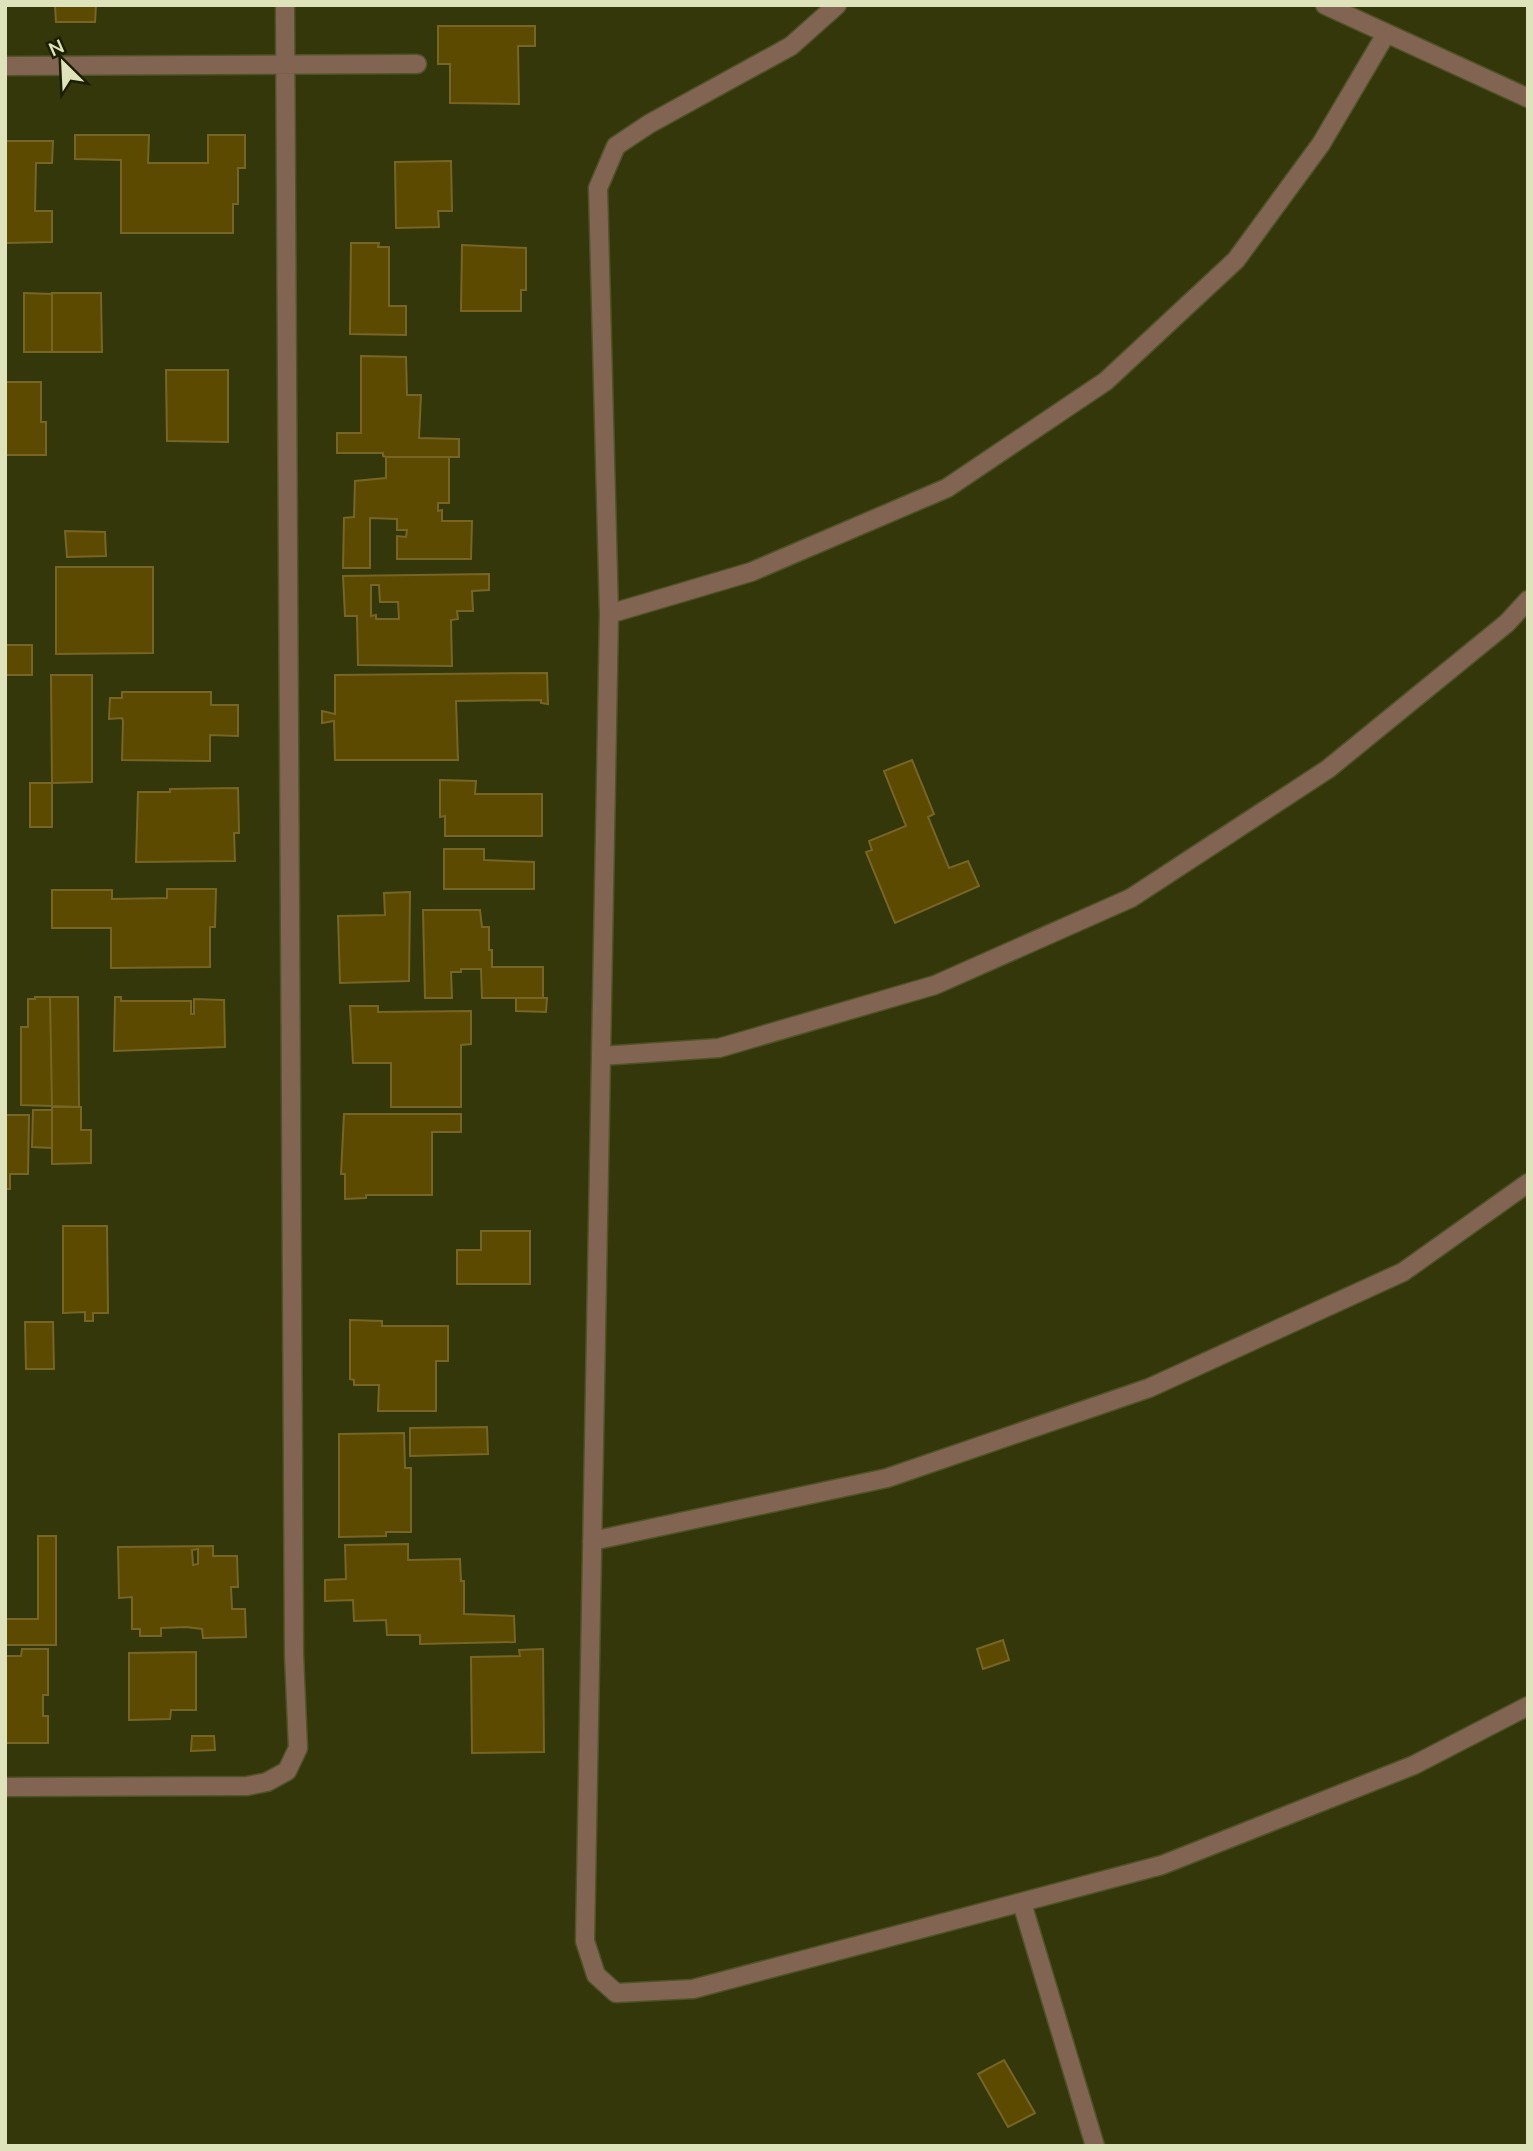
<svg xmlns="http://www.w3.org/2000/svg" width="1533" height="2151" viewBox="0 0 1533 2151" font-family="Mulish,sans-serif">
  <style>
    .building { fill: #5b4a00; stroke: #776526; stroke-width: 2; fill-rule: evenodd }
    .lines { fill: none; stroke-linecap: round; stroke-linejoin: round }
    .street-casing { stroke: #4f5326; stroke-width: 21 }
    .street { stroke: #826452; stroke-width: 18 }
  </style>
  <rect width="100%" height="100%" fill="#34370a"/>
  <path class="building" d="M55 5H96L95 22H56Z
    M438 26H535V46H518L519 104 450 103V64H438Z
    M75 135H149L148 163H208V135H245V168H238V204H233V233H121V160L75 159Z
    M5 141H53L52 163H36L35 211H52V242L5 243Z
    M451 161 452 211H438L439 227 396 228 395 162Z
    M351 243H379L378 247H389V306H406V335L350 334Z
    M462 245 526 248V290H521V311H461Z
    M24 293 52 294V352H24Z
    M52 293H101L102 352H52Z
    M361 356 406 357 407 395H421L419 438 459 439V457H386L383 456V453H337V433H361Z
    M166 370H228V442L167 441Z
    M5 382H41V422H46V455H5Z
    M386 457H449V503H438V511L442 510V521H472L471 559H397V536L406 537 407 530H397V519L370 518V568H343L344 518 354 517 355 481 386 478Z
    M65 531 105 532 106 556 67 557Z
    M56 567H153V653L56 654Z
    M489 574V590L472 591 473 611H457L458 619 451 620 452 666 358 665 357 616H345L343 576ZM371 585H379L380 602H398L399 619H376V615L371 616Z
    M5 645H32V675H5Z
    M547 673 548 704 541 703V700L456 701 458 760H335L334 721 322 723V711L335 714V675Z
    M51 675H92V782L52 783Z
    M122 692H211V705H238V736L210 735V761L122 760 123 721 122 718 109 719 110 698H122Z
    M912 760 934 814 928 817 949 868 968 861 979 886 895 923 866 852 872 850 869 841 906 826 884 771Z
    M440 780 476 781 475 794H542V836H445V816L440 817Z
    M30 783H52V827H30Z
    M238 788 239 833H234L235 861 136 862 138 792H170V789Z
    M444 849H484V860L534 862V889H444Z
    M167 889H216L215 927H210V967L111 968V928H52V890H112V899L167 898Z
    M410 892 409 981 340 983 338 916 385 915 384 893Z
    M423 910H480L482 927H489V950H492V967H543V998H482L481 969H461V972H451L452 998H425Z
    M35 997H50L52 1106 21 1105V1027H28V999H35Z
    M50 997H78L79 1107 52 1106Z
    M115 997H121V1001H191V1014H194V999L224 1000 225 1047 114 1051Z
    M516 998H547L546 1012 516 1011Z
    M350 1006H378V1012L471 1011V1044L461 1045V1107H391V1063H353Z
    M52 1107H81V1130H91V1163L52 1164Z
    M33 1110H52V1148L32 1147Z
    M344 1114H461V1132H432V1195H366V1198L345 1199V1174H341Z
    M5 1115H29L28 1174H10V1189H5Z
    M63 1226H107L108 1313H93V1321H85V1312L63 1313Z
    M481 1231H530V1284H457V1250H481Z
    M350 1320 382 1321V1326H448V1361H436V1411H378L379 1385H354V1380L350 1379Z
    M25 1322H53L54 1369H26Z
    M487 1427 488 1454 410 1456V1428Z
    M404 1433 405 1468H411V1532H386V1536L339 1537V1434Z
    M38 1536H56V1645H5V1619H38Z
    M408 1544V1560L460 1559 461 1581H464V1614L514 1616 515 1642 420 1644V1635H387L386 1620 354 1621 353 1600 325 1601V1580L346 1579 345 1545Z
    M213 1546V1556H237L238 1587H231L232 1609H245L246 1637 203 1638 202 1629 186 1627 161 1628V1636H140V1629H132V1597L119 1598 118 1547ZM198 1549V1564L193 1565 192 1550Z
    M1003 1640 1009 1660 983 1669 977 1649Z
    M22 1649H48V1695H43V1716H48V1743H5V1656H21Z
    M543 1649 544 1752 472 1753 471 1657 520 1656 519 1650Z
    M196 1652V1710H171L170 1719 129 1720V1653Z
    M192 1736H214L215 1750 191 1751Z
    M1004 2060 1035 2113 1008 2127 978 2074Z"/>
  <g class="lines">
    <g class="street-casing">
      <path id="street" d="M837 5 791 46 649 124 616 146 598 188 609 614 585 1941 596 1975 616 1993 693 1989 1162 1865 1414 1765 1528 1706
        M1325 5 1528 98
        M5 66 417 64
        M609 614 751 572 947 488 1106 381 1236 260 1321 144 1386 34
        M601 1056 719 1048 935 985 1131 898 1328 769 1507 623 1528 600
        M592 1541 887 1478 1149 1388 1403 1272 1528 1183
        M5 1787 247 1786 267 1782 287 1771 298 1748 294 1655 285 5
        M1022 1903 1095 2146"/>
    </g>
    <use href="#street" class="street"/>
  </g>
  <rect width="1533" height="2151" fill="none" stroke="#dee3bb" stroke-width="14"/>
  <g transform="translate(63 63) rotate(336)" stroke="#1c1e00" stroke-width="5" paint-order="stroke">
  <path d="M0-5L12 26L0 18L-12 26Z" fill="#dee3bb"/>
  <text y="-10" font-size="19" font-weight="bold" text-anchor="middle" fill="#dee3bb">N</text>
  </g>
</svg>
